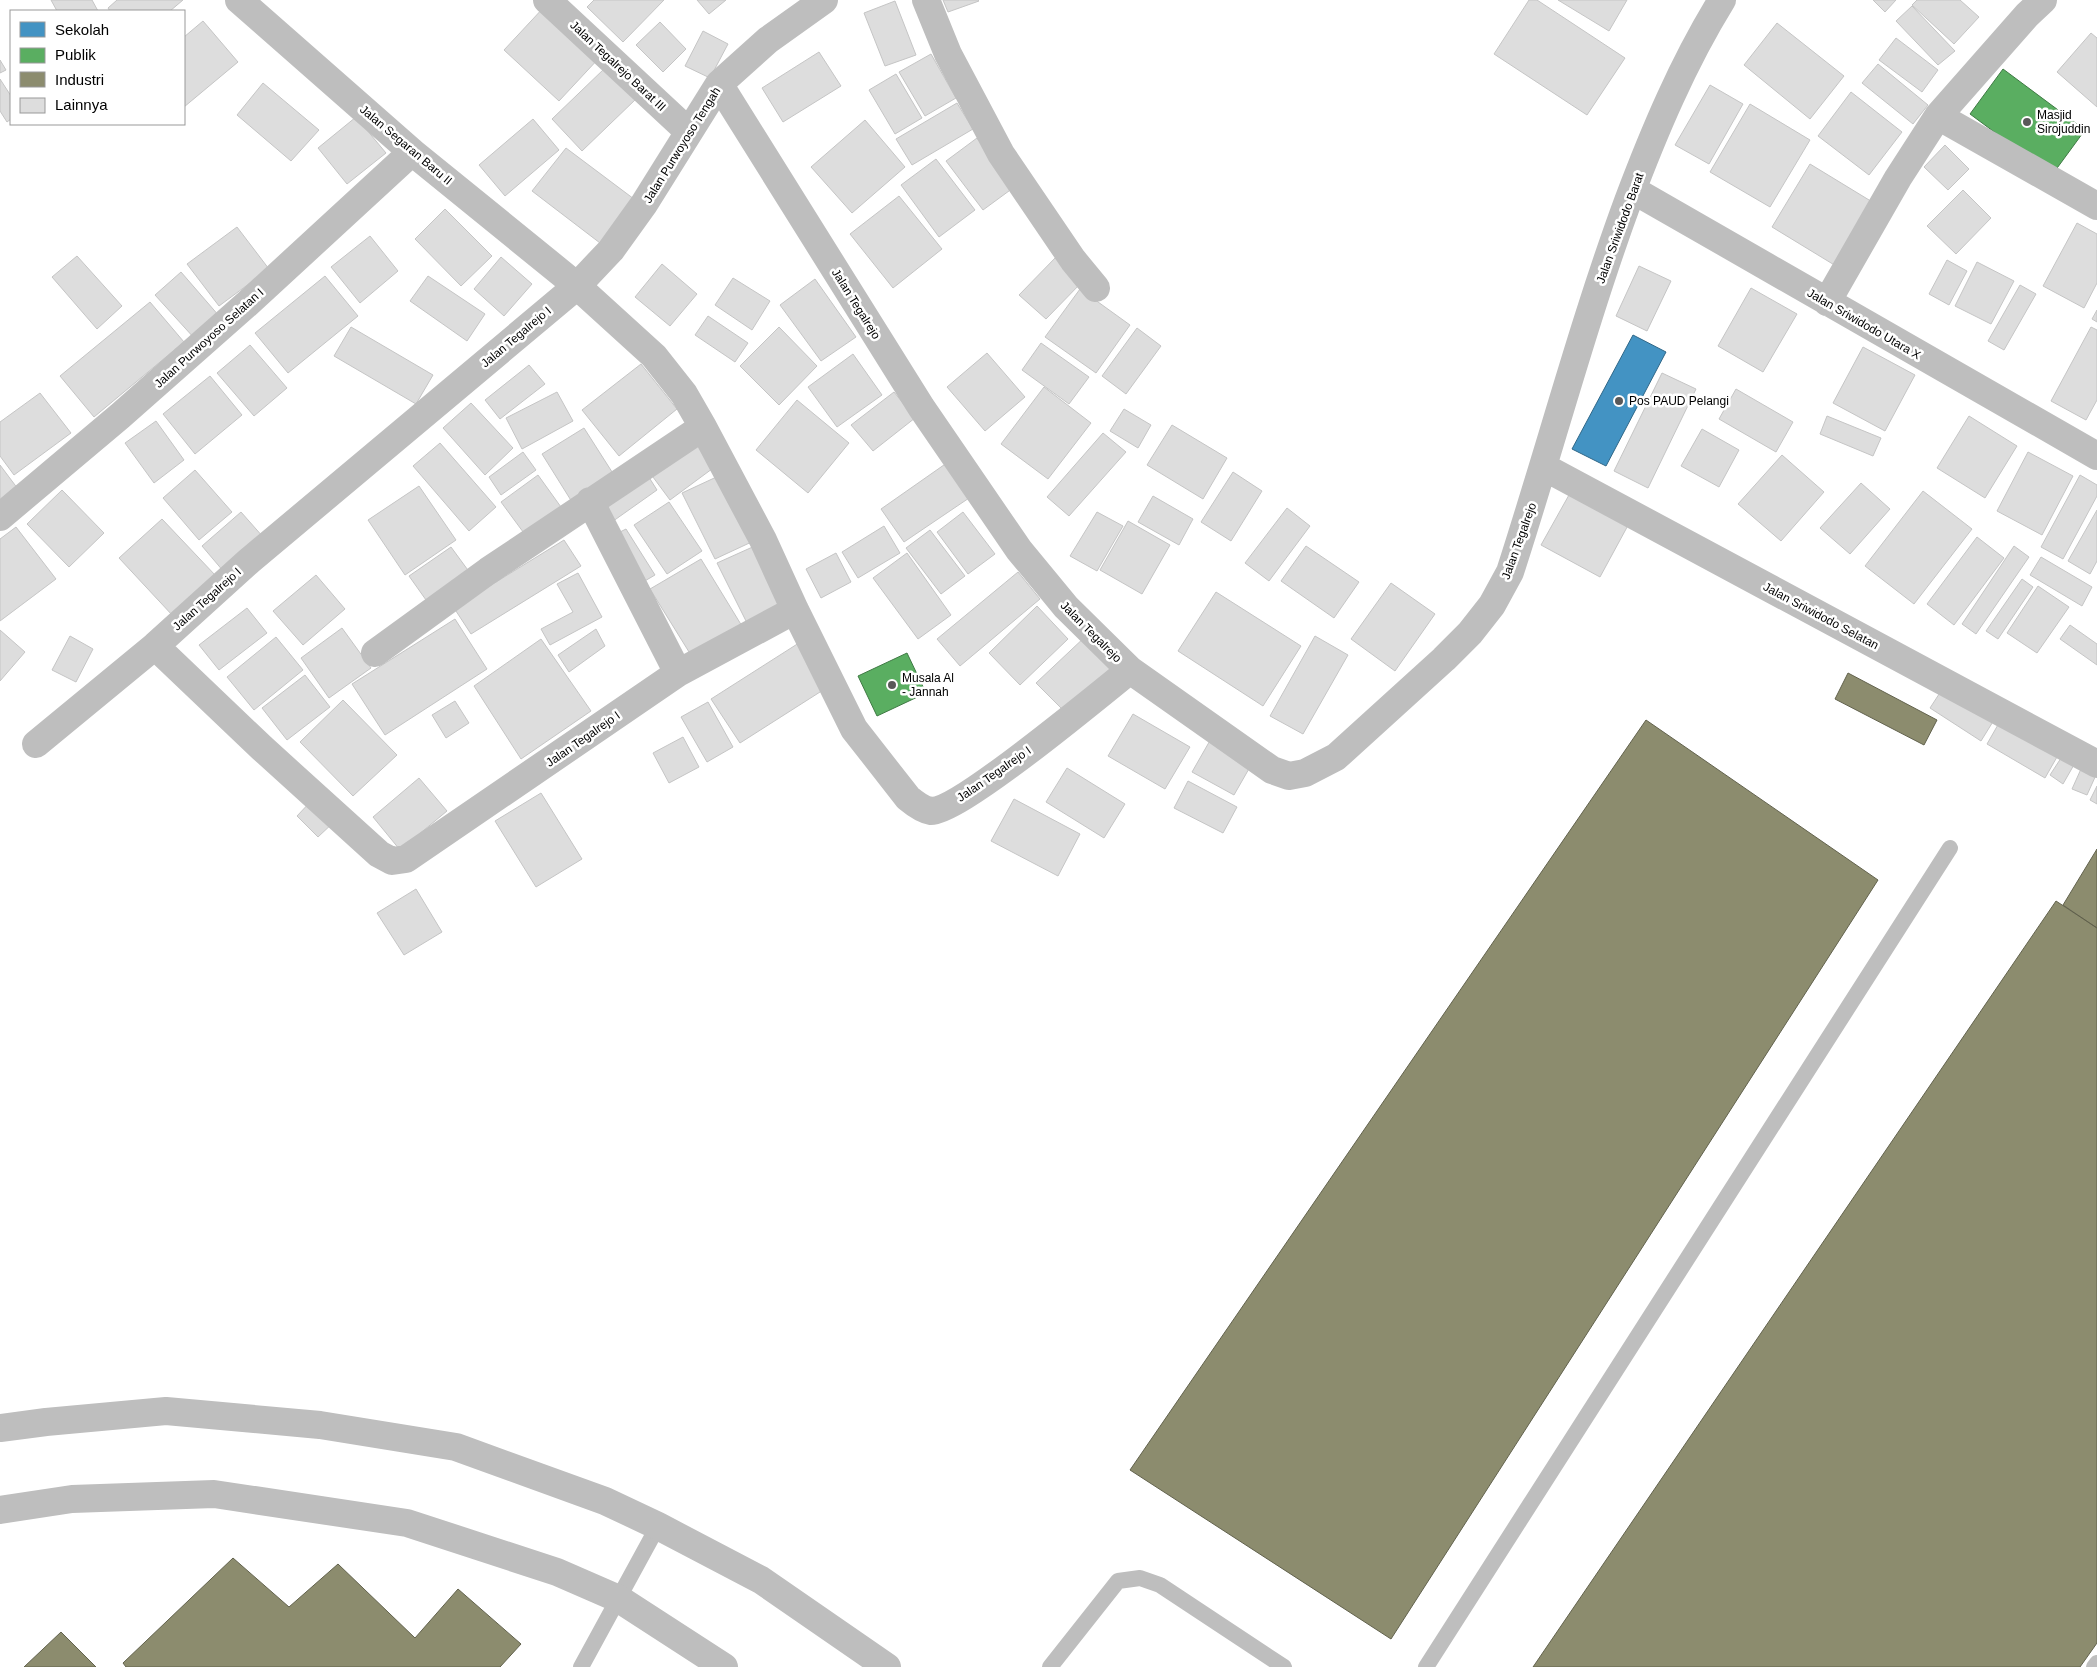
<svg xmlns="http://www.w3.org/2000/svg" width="2097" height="1667" viewBox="0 0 2097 1667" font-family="Arial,sans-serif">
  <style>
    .schools { fill: #4393c3; stroke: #2f6788 }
    .public { fill: #5aae61; stroke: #3f7a44 }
    .industry { fill: #8c8c6e; stroke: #62624d }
    .building { fill: #ddd; stroke: #c5c5c5 }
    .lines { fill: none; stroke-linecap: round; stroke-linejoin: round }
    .service { stroke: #bebebe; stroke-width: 16 }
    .minor { stroke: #bebebe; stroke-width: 28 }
    .tertiary { stroke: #bebebe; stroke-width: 28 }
    .poi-dot { fill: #595959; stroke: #fff; stroke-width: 2 }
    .labels { text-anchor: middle; stroke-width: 5; stroke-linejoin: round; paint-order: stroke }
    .street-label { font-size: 12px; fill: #000; stroke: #fff }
    .poi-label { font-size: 12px; fill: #000; stroke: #fff; text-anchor: start }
  </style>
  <rect width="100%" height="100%" fill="#fff"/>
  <path class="schools" d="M1633 335 1666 352 1606 466 1572 449Z"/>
  <path class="public" d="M2003 69 2085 130 2052 175 1970 114Z
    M907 653 926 693 877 716 858 676Z"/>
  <path class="industry" d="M1848 673 1937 720 1924 745 1835 699Z
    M1646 720 1878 880 1391 1639 1130 1470Z
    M2097 849V928L2063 905Z
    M2056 901 2097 928V1643L2080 1667H1533Z
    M233 1558 289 1607 338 1564 415 1638 458 1589 521 1644 500 1667H126L123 1663Z
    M61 1632 96 1667H24Z"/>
  <path class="building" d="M51 0H92L98 11H57Z
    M117 0H183L170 11H110L108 8Z
    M594 0H664L623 42 587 7Z
    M697 0H726L709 14Z
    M943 0H978L979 1 948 12Z
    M1529 0H1537L1625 58 1587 115 1494 54Z
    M1558 0H1627L1609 31Z
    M1873 0H1896L1885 12Z
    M1917 0H1960L1979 17 1954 44 1912 5Z
    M895 1 916 55 885 66 864 13Z
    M545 6 600 57 559 101 504 50Z
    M1912 6 1955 51 1938 65 1896 21Z
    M203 21 238 62 184 107V37Z
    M660 22 686 49 663 72 636 45Z
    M1777 23 1844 76 1810 119 1744 65Z
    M703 31 728 44 710 78 685 66Z
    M2091 33 2097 38V107L2057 72Z
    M1896 38 1938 70 1922 92 1879 60Z
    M819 52 841 86 783 122 762 88Z
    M931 54 956 98 925 116 899 72Z
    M0 60 6 70 0 73Z
    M1878 64 1928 105 1913 124 1862 83Z
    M605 68 636 99 582 151 552 119Z
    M896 74 922 118 895 134 869 90Z
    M0 79 11 96V119L7 122 0 111Z
    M263 83 319 130 291 161 237 115Z
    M1710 85 1743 104 1709 164 1675 145Z
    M1851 92 1902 132 1869 175 1818 136Z
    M957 103 973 129 912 165 896 139Z
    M1750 104 1810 140 1770 207 1710 172Z
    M356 117 386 153 347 184 318 148Z
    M533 119 559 150 505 196 479 165Z
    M865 120 905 167 852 213 811 167Z
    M977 138 1013 188 983 210 946 161Z
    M1945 145 1969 169 1948 190 1924 167Z
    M566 148 634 199 600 243 532 191Z
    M936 159 975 210 939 237 901 185Z
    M1810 164 1874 203 1836 266 1772 227Z
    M1963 190 1991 218 1956 254 1927 226Z
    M899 196 942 249 893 288 850 234Z
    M445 209 492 256 461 286 415 239Z
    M2077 223 2097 234V283L2084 308 2043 286Z
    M237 227 269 269 219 306 187 264Z
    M370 236 398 271 360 303 331 267Z
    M77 256 122 306 97 329 52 277Z
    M1057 256 1083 281 1046 319 1019 295Z
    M501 257 532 284 504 316 474 289Z
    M1947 260 1967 271 1949 305 1929 294Z
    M1977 262 2014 281 1991 324 1955 306Z
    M662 264 697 294 670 326 635 297Z
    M1639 266 1671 281 1647 331 1616 316Z
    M181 272 220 317 195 339 155 295Z
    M325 276 358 316 288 373 255 333Z
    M428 276 485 314 467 341 410 301Z
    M733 278 770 301 752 330 715 305Z
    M815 279 856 337 821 361 780 305Z
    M2020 285 2036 294 2004 350 1988 341Z
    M1751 288 1797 314 1763 372 1718 346Z
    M1080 289 1130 325 1096 373 1045 337Z
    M150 302 184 342 94 417 60 376Z
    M2097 310V322L2092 319Z
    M708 316 748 343 735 362 695 335Z
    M351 327 433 375 416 404 334 356Z
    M779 327 817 366 779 405 740 366Z
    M2091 327 2097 330V400L2086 420 2051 401Z
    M1137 328 1161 346 1126 394 1102 376Z
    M1041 343 1089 377 1069 404 1022 370Z
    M250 345 287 388 254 416 217 373Z
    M1863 347 1915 375 1885 431 1833 403Z
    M987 353 1025 397 985 431 947 387Z
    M853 354 882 395 837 427 808 387Z
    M641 364 677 409 619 456 582 410Z
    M529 365 545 384 500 419 485 400Z
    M1662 373 1696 389 1648 488 1614 471Z
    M210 376 242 415 195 454 163 414Z
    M1044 387 1091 423 1048 479 1001 444Z
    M1736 389 1793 422 1776 452 1719 419Z
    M557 392 573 421 522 449 506 418Z
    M894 392 915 418 873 451 851 425Z
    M40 393 71 433 14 475 0 456V422Z
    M797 400 849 443 808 493 756 450Z
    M471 403 513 448 485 475 443 428Z
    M1124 409 1151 425 1138 448 1110 431Z
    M1827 416 1881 438 1873 456 1820 434Z
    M1969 416 2017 446 1985 498 1937 468Z
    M156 421 184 460 154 483 125 443Z
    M1172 425 1227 458 1203 499 1147 465Z
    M584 428 614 475 572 502 542 454Z
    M1702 429 1739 450 1719 487 1681 466Z
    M699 431 720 463 670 500 647 469Z
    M1103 433 1126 452 1069 516 1047 497Z
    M440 443 496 507 469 531 413 466Z
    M523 452 536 470 501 495 489 477Z
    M2028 452 2073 476 2042 535 1997 511Z
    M1782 455 1824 492 1781 541 1738 504Z
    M951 460 975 494 904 542 881 509Z
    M0 465 21 493 0 509Z
    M195 470 232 512 199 540 163 498Z
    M645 471 657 490 609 524 595 506Z
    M1233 472 1262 491 1231 541 1201 522Z
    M725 473 758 539 715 559 682 493Z
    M538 475 566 514 529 540 501 502Z
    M2080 475 2097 485V496L2063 559 2041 547Z
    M1861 483 1890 509 1850 554 1820 528Z
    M419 486 456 540 405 575 368 520Z
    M1574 486 1632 518 1600 577 1541 545Z
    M62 490 104 533 69 567 27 524Z
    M1923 491 1972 529 1914 604 1865 566Z
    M1153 496 1193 519 1179 545 1138 522Z
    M669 502 702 551 667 574 634 525Z
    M1287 508 1310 526 1269 581 1245 563Z
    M2097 510V561L2090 574 2068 561Z
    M241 512 264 538 224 572 202 546Z
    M963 512 995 554 968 574 937 532Z
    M1097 512 1123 526 1097 571 1070 556Z
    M162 519 216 576 173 616 119 558Z
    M1128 521 1170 545 1142 594 1100 570Z
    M884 526 900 553 858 578 842 552Z
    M16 527 56 579 0 621V539Z
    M626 529 655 575 643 582 614 535Z
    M930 530 965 576 941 594 906 548Z
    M1977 537 2004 558 1954 625 1927 604Z
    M564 540 581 566 471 634 454 608Z
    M757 545 789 610 750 629 717 563Z
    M1306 546 1359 582 1334 618 1281 581Z
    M2014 546 2029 557 1976 634 1962 624Z
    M451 547 473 577 431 607 409 576Z
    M836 553 851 582 821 598 806 569Z
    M907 553 951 615 918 639 873 578Z
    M2041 557 2092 587 2082 606 2030 575Z
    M701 559 745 631 694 660 650 589Z
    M1018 572 1040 599 960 666 937 639Z
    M578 573 602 617 550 645 541 629 573 612 557 584Z
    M316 575 345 609 303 645 273 611Z
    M2022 579 2033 587 1998 639 1986 631Z
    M1391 583 1435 614 1395 671 1351 639Z
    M2038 586 2069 607 2037 653 2007 633Z
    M1216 592 1301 646 1263 706 1178 651Z
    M1037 606 1068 639 1020 685 989 653Z
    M247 608 267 633 219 670 199 645Z
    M455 619 487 669 385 735 352 684Z
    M2070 625 2097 644V665L2060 639Z
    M342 628 371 668 329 698 301 658Z
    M596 629 605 646 569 672 558 655Z
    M0 630 25 652 0 681Z
    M1087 635 1116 665 1066 713 1036 683Z
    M70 636 93 649 76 682 52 670Z
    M1315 636 1348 655 1303 734 1270 716Z
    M276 637 303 670 254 710 227 677Z
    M541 639 591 711 521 759 474 686Z
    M802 641 831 685 740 743 711 699Z
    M305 675 330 707 287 740 262 708Z
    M1943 688 1994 720 1981 741 1930 708Z
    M343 700 397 755 353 796 300 742Z
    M455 701 469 723 446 738 432 715Z
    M708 702 733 747 707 762 681 717Z
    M1133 714 1190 747 1165 789 1108 756Z
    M1999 723 2057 757 2045 778 1987 744Z
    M683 737 699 767 669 783 653 753Z
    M1212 737 1254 760 1234 795 1192 772Z
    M2063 755 2075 763 2063 784 2050 775Z
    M1067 768 1125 804 1104 838 1046 802Z
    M2081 769 2096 775 2087 795 2072 789Z
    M419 778 447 811 400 850 373 817Z
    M1188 781 1237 807 1223 833 1174 808Z
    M2097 786V804L2090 800Z
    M541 793 582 859 536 887 495 821Z
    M313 799 335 821 318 837 297 816Z
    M1014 799 1080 834 1058 876 991 841Z
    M416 889 442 932 404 955 377 913Z"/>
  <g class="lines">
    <path class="service" d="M581 1667 658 1526
      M1050 1667 1118 1581 1140 1578 1160 1585 1284 1667
      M1426 1667 1950 848
      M2094 1667 2097 1663"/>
    <path class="minor" d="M239 0 412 152 577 286 654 356 684 394 703 427 763 540 795 610 854 729 908 798C914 803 923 810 931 811 960 811 1100 694 1130 670
      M547 0 689 132
      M926 0 948 54 1001 154 1073 260 1096 288
      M719 84 921 407 1019 550 1066 607 1130 670 1272 770 1289 776 1305 773 1336 757 1444 659 1470 633 1492 605 1510 572C1550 449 1583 323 1628 201 1654 132 1683 63 1722 0
      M1938 116 2097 206
      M1633 190 2097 456
      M1827 302 1898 178 1938 116 2027 15 2043 0
      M1544 467 2097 764
      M590 501 678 673
      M0 517 120 416 248 303 412 152
      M155 646 262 748 379 854 392 861 406 859 678 673 795 610
      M375 653 488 571 703 427
      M36 744 155 646 249 561 577 286 611 250 644 204 719 84 768 40 824 0"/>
    <path class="tertiary" d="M0 1428 46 1422 166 1411 320 1425 456 1447 605 1501 658 1526 761 1580 887 1667
      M0 1510 72 1499 214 1494 407 1523 557 1572 619 1599 724 1667"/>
  </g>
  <g class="poi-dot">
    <circle cx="2027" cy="122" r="5"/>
    <circle cx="1619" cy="401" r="5"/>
    <circle cx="892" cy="685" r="5"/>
  </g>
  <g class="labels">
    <g class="street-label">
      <text transform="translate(618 66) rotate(43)" y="4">Jalan Tegalrejo Barat III</text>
      <text transform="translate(406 145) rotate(40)" y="4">Jalan Segaran Baru II</text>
      <text transform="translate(682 145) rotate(-58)" y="4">Jalan Purwoyoso Tengah</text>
      <text transform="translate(1620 228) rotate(-70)" y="4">Jalan Sriwidodo Barat</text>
      <text transform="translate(856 304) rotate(58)" y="4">Jalan Tegalrejo</text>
      <text transform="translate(1864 324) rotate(30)" y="4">Jalan Sriwidodo Utara X</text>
      <text transform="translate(516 337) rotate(-40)" y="4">Jalan Tegalrejo I</text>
      <text transform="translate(209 338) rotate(-42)" y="4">Jalan Purwoyoso Selatan I</text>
      <text transform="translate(1519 541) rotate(-70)" y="4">Jalan Tegalrejo</text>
      <text transform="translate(207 599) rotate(-42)" y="4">Jalan Tegalrejo I</text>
      <text transform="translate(1821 616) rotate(28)" y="4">Jalan Sriwidodo Selatan</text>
      <text transform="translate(1091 632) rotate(45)" y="4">Jalan Tegalrejo</text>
      <text transform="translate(583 739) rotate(-35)" y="4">Jalan Tegalrejo I</text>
      <text transform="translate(994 774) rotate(-35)" y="4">Jalan Tegalrejo I</text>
    </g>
    <g class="poi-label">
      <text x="2037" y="119">Masjid<tspan x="2037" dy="14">Sirojuddin</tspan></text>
      <text x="1629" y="405">Pos PAUD Pelangi</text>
      <text x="902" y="682">Musala Al<tspan x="902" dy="14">- Jannah</tspan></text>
    </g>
  </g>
  <rect x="10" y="10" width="175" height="115" fill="#ffffff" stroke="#999999"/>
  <rect x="20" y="22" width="25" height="15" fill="#4393c3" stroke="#999999"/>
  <text x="55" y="35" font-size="15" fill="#000000">Sekolah</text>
  <rect x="20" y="48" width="25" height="15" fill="#5aae61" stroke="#999999"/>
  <text x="55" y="60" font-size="15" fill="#000000">Publik</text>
  <rect x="20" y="72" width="25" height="15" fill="#8c8c6e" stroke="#999999"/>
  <text x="55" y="85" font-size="15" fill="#000000">Industri</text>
  <rect x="20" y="98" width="25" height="15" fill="#dddddd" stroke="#999999"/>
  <text x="55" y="110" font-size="15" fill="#000000">Lainnya</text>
</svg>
